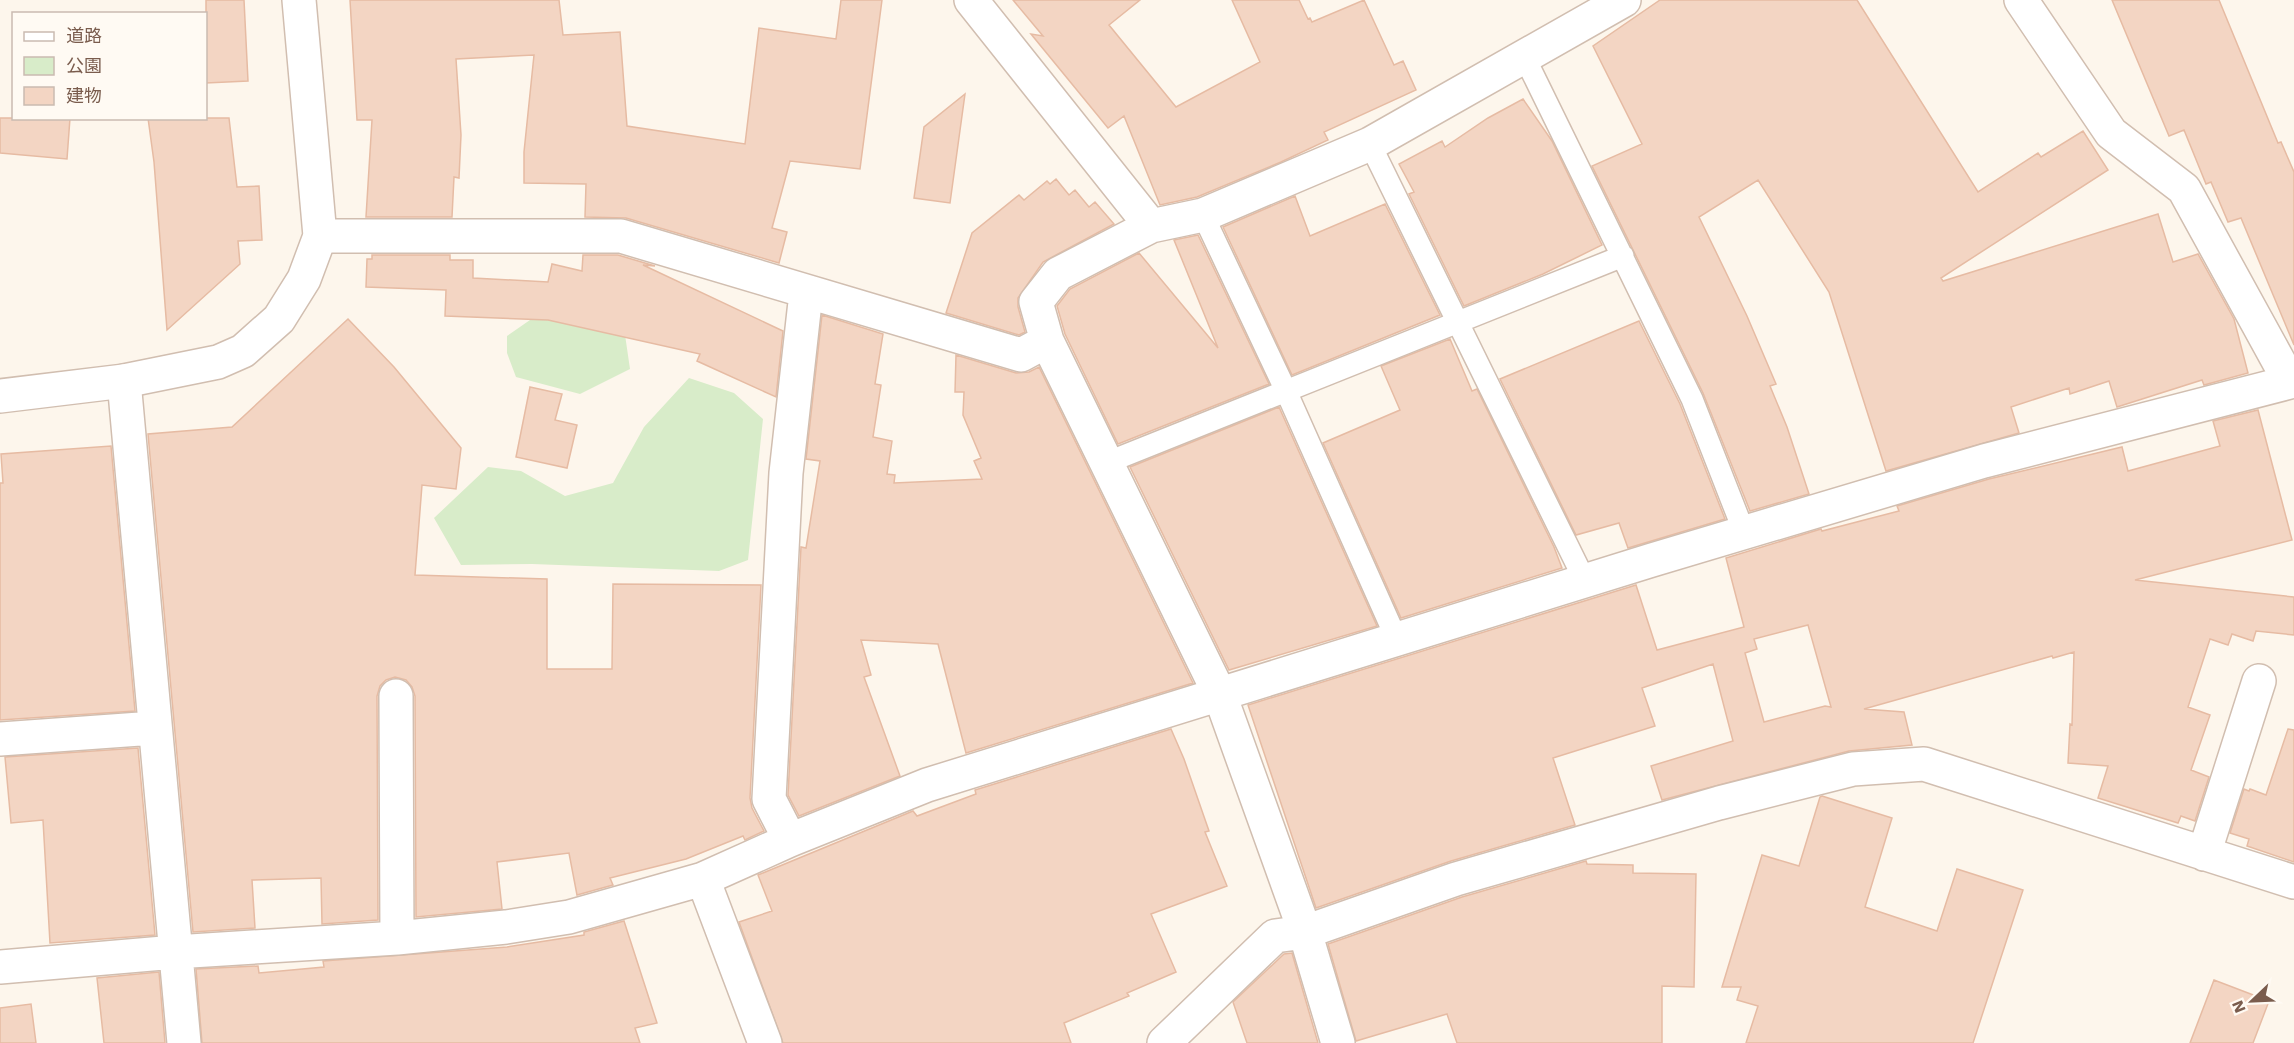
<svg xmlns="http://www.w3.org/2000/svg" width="2294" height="1043" viewBox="0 0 2294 1043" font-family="'Work Sans','Noto Sans JP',sans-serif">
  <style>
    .green { fill: #d8ecc9 }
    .building { fill: #f3d5c3; stroke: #e6bba3; stroke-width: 1.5; fill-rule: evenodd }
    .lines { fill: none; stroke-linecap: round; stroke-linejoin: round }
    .service-casing { stroke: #d1beb0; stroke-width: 24 }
    .minor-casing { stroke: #d1beb0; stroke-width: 36 }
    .tertiary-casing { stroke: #d1beb0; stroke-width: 36 }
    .service { stroke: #fff; stroke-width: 21 }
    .minor { stroke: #fff; stroke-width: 33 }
    .tertiary { stroke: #fff; stroke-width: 33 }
  </style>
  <rect width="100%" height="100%" fill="#fdf6ec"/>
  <path class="green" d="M556 302 623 321 630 369 580 394 516 377 507 353V336Z
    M689 378 734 393 763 419 748 560 719 571 532 564 461 565 434 518 488 467 521 471 565 496 613 483 644 427Z"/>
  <path class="building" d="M206 0H244L248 81 206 83Z
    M350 0H559L563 35 620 32 627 126 745 144 759 28 836 39 841 0H882L860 169 790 161 772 228 787 232 779 263 626 218 585 217 586 184 524 183V152L534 55 456 59 461 135 459 178 454 177 452 217H366L372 120H357Z
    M1013 0H1140L1109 25 1176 107 1260 62 1232 0H1299L1308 19 1310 18 1312 22 1364 0 1394 65 1403 61 1416 90 1324 132 1328 140 1281 162 1197 197 1160 205 1124 116 1108 128 1031 34 1043 36Z
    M1660 0H1857L1978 192 2038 153 2041 157 2083 131 2108 170 1941 278 1943 281 2158 214 2173 262 2198 254 2234 319 2248 373 2204 385 2202 380 2117 407 2109 381 2070 394 2069 388 2011 407 2019 433 1886 471 1829 292 1758 180 1699 217 1747 316 1776 384 1770 386 1787 427 1809 494 1750 511 1703 393 1592 166 1642 144 1593 46Z
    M2112 0H2219L2278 143 2281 142 2294 172V345L2241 218 2228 222 2211 182 2206 184 2184 130 2169 136Z
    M965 94 950 203 914 198 924 127Z
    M1523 99 1552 141 1602 245 1543 274 1464 306 1409 194 1414 192 1399 164 1442 141 1445 147 1488 118Z
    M0 118H70L67 159 0 153Z
    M148 118H229L237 187 259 186 262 240 238 241 240 264 167 330 154 162Z
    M1056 179 1069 195 1075 190 1089 207 1095 202 1114 224 1043 262 1018 298V307L1025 332 1019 335 946 313 972 233 1019 195 1024 200 1047 181 1050 184Z
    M1295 196 1310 236 1385 204 1440 315 1292 375 1223 227Z
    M1198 235 1269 384 1118 444 1065 334 1057 306 1070 289 1139 253 1218 348 1174 240Z
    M372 255H450V260H473V278L548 282 552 264 582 271 583 255H618L655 266 643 265 783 331 776 397 697 361 700 354 548 320 445 316 446 290 366 287 367 259H372Z
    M822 315 883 334 875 384 881 385 873 437 892 441 887 474 895 475 894 483 982 479 974 461 981 458 963 415 964 392H955L956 355 1016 373 1029 372 1039 367 1193 683 966 753 938 644 861 640 871 675 864 677 900 776 799 816 788 795 801 547 806 548 820 461 806 459Z
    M348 319 394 367 461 448 456 489 422 485 415 575 547 579V669H612L613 584 761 585 750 798 752 808 764 831 745 840 743 836 686 859 610 878 613 885 577 895 569 853 497 862 502 909 416 917 415 696 412 687 406 680 395 677 386 680 380 686 377 696 378 920 322 924 321 878 252 880 255 928 193 932 148 434 232 427Z
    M1639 321 1680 404 1725 519 1628 548 1619 523 1576 535 1500 379Z
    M1450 339 1472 391 1477 389 1554 547 1562 568 1401 618 1323 443 1400 410 1381 366Z
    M530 387 562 394 555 420 577 425 567 468 516 457Z
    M1279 407 1377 626 1229 670 1130 467Z
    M2258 410 2292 540 2135 580 2294 597V635L2256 631 2253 641 2232 634 2228 645 2210 639 2188 707 2210 715 2191 770 2209 777 2195 821 2181 816 2178 823 2098 798 2108 766 2068 763 2070 724 2072 725 2074 652 2053 658 2052 656 1864 709 1904 712 1912 745 1849 751 1662 800 1651 766 1733 741 1713 664 1642 688 1655 726 1553 758 1575 825 1451 861 1316 908 1248 705 1636 585 1657 650 1744 627 1726 558 1821 529 1822 531 1899 511 1897 506 1989 479 2122 447 2128 471 2220 446 2213 421ZM1808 625 1831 707 1825 706 1764 722 1745 653 1757 649 1754 639Z
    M111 446 135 711 0 720V483H3L1 454Z
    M1171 729 1184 759 1209 831 1205 832 1227 886 1151 914 1176 972 1127 993 1129 996 1064 1023 1071 1043H783L739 922 772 911 758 875 913 811 917 816 976 794 975 790Z
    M2288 729 2294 730V862L2247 846 2249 839 2230 833 2244 789 2249 791 2250 789 2266 795Z
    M138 748 155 935 50 943 43 820 11 823 5 757Z
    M1822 796 1892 818 1865 907 1937 931 1957 869 2023 890 1973 1043H1746L1758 1006 1737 1000 1741 987H1722L1762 855 1799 866 1820 797Z
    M1586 861 1587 864 1633 865V873L1696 874 1694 987 1662 986V1043H1457L1447 1014 1356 1041 1328 944 1462 897Z
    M624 921 657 1023 635 1028 640 1043H202L196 969 258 966 259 973 324 967 323 961 507 947 584 935V932Z
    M1292 953 1318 1043H1247L1233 1002 1284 954Z
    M159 972 165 1043H104L97 978Z
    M2214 980 2269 1001 2253 1043H2190Z
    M31 1004 36 1043H0V1008Z"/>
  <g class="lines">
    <g class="service-casing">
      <path id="service" d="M1524 56 1692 399 1744 532
        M1370 144 1585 581
        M1203 215 1286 391 1397 640
        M1106 463 1623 256"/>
    </g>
    <g class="minor-casing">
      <path id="minor" d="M971 0 1151 226
        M2021 0 2111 133 2184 189 2290 382
        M320 236H621L1021 355 1047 341
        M124 381 184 1043
        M396 696 397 938
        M0 739 154 728
        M790 840 769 799 786 473 806 293
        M2204 854 2259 681
        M703 879 765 1043
        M0 967 175 952 397 938 506 927 569 917 703 879 790 840 927 785 1652 560 1984 461 2294 381
        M1164 1043 1275 936 1305 932 1456 879 1719 803 1853 769 1924 764 2294 882
        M1338 1043 1305 932 1220 695 1047 341 1036 302 1058 274 1151 226 1203 215 1370 144 1624 0"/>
    </g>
    <g class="tertiary-casing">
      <path id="tertiary" d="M0 396 124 381 218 362 243 351 279 319 304 279 320 236 299 0"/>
    </g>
    <use href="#service" class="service"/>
    <use href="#minor" class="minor"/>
    <use href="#tertiary" class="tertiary"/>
  </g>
  <rect x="12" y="12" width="195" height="108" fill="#fffaf3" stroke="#cabbb1" stroke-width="1.5"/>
  <rect x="24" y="32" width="30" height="9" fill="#ffffff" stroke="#cabbb1" stroke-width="1.5"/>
  <text x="66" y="42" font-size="18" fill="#7a5c4d">道路</text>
  <rect x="24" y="57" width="30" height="18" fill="#d8ecc9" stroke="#cabbb1" stroke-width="1.5"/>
  <text x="66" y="72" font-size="18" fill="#7a5c4d">公園</text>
  <rect x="24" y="87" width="30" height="18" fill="#f3d5c3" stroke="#cabbb1" stroke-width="1.5"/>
  <text x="66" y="102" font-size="18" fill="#7a5c4d">建物</text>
  <g transform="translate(2252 1001) rotate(247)" stroke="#fffaf3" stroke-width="4.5" paint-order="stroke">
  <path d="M0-4.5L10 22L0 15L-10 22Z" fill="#7a5c4d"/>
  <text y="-9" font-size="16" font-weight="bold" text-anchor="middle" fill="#7a5c4d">N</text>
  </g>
</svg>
